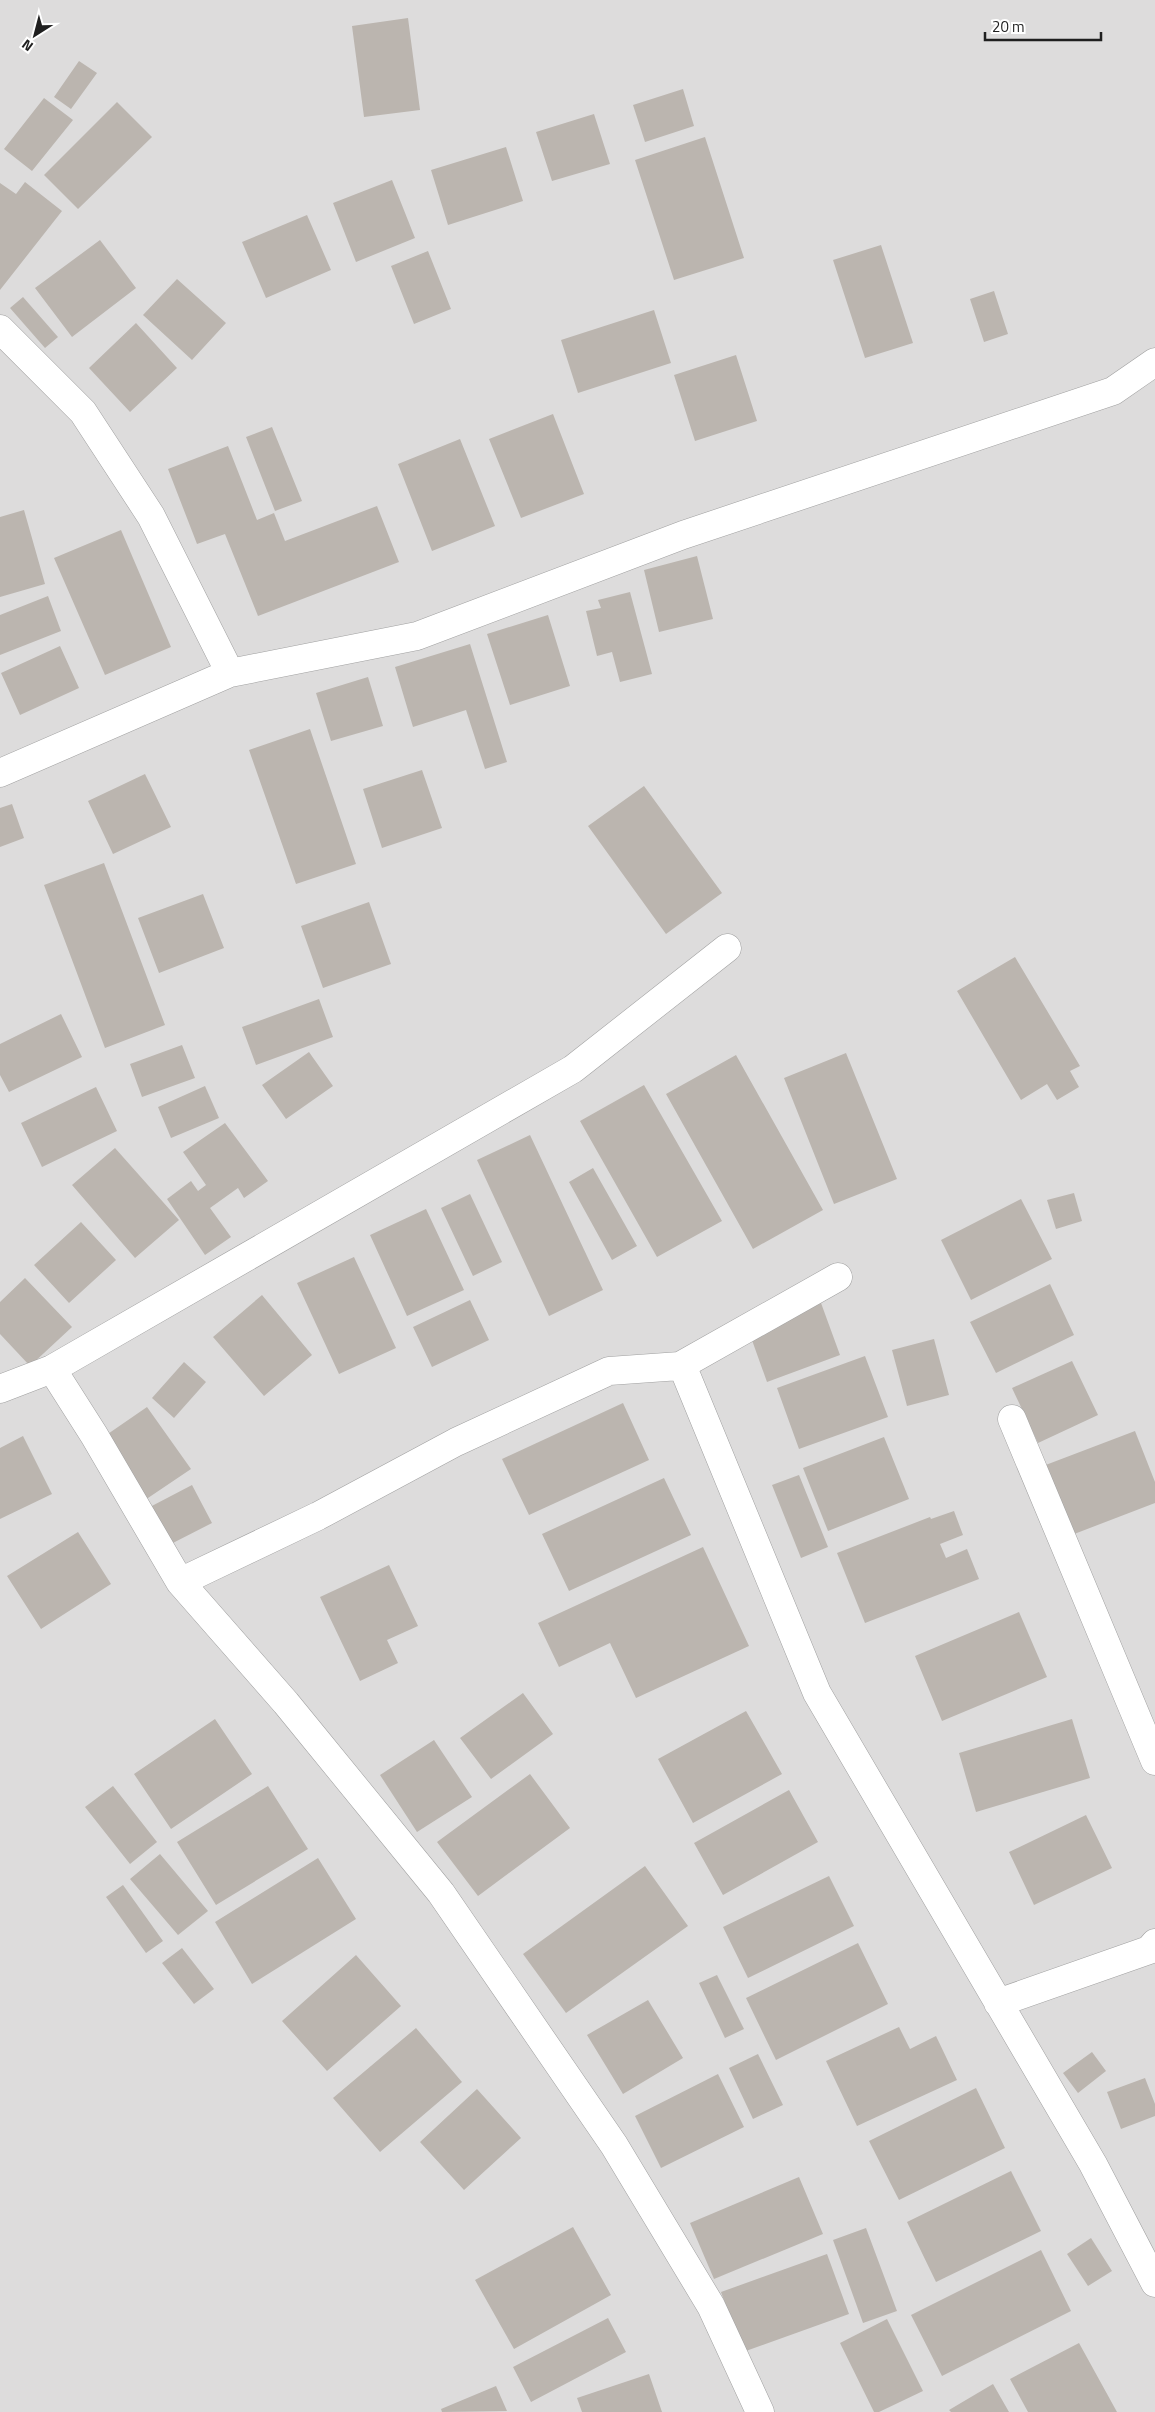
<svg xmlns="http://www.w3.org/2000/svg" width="1155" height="2412" viewBox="0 0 1155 2412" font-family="'Titillium Web',sans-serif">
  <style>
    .residential { fill: #dddcdc }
    .building { fill: #bbb5af }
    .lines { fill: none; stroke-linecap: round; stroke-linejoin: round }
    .minor-casing { stroke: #a0a0a0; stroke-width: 29 }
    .minor { stroke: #fff; stroke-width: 28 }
  </style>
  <rect width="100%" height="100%" fill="#eeebe6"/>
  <path class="residential" d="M0 0H1155V2412H0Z"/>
  <path class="building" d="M408 18 420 110 364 117 352 26Z
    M79 61 97 73 71 109 54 97Z
    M683 89 694 126 645 142 633 105Z
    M44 98 73 120 32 171 4 149Z
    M117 102 152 137 78 209 44 175Z
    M594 114 610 164 552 181 536 132Z
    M705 137 744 258 674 280 635 160Z
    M506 147 523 201 448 225 431 170Z
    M392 180 415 238 356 262 333 203Z
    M25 182 62 211 0 290V183L16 194Z
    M307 215 331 270 266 298 242 242Z
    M100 240 136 288 72 337 35 288Z
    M881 245 913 343 865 358 833 260Z
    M428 251 451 309 414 324 391 266Z
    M177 279 226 323 192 360 143 315Z
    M994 291 1008 334 984 342 970 299Z
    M23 297 58 337 45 348 10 308Z
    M654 310 671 363 578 393 561 340Z
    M136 323 177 368 130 412 89 368Z
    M736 355 757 421 695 441 674 375Z
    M553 414 584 494 521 518 489 439Z
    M272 427 302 501 275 511 246 437Z
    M460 439 495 526 432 551 398 464Z
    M228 446 257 520 274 513 285 541 377 506 399 562 258 616 225 534 197 544 168 469Z
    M24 510 45 584 0 597V517Z
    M121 530 171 647 105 675 54 558Z
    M697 556 713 619 659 632 644 570Z
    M630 592 652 674 620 682 612 652 597 656 586 611 601 608 598 600Z
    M48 596 61 631 0 655V615Z
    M548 615 570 686 510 705 487 634Z
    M470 644 507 762 485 769 466 710 413 727 395 667Z
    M60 646 79 688 20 715 1 673Z
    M368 677 383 726 331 741 316 693Z
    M310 729 356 864 296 884 249 750Z
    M422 770 442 828 382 848 363 789Z
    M145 774 171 827 113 854 88 801Z
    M644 786 722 893 666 934 588 826Z
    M12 804 24 838 0 847V808Z
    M104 863 165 1025 105 1048 44 885Z
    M203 894 224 948 159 973 138 918Z
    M369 902 391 964 323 988 301 926Z
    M1015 957 1080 1066 1070 1071 1079 1087 1057 1100 1047 1084 1021 1100 957 991Z
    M319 999 333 1037 256 1065 242 1027Z
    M61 1014 82 1057 9 1092 0 1075V1044Z
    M182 1045 195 1078 142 1097 130 1064Z
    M309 1052 333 1086 286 1119 262 1085Z
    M846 1053 897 1179 834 1204 784 1078Z
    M736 1055 823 1210 753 1249 666 1094Z
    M644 1085 722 1221 657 1257 580 1121Z
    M205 1086 219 1118 171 1138 158 1107Z
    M96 1087 117 1131 42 1167 21 1123Z
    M225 1123 268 1181 244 1198 238 1188 210 1208 231 1237 205 1255 167 1199 191 1181 198 1191 206 1185 183 1152Z
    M530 1135 603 1290 549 1316 477 1160Z
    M115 1148 179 1220 135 1258 72 1185Z
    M593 1168 637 1246 612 1260 569 1182Z
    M1074 1193 1082 1221 1056 1229 1047 1200Z
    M470 1194 502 1262 473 1276 441 1208Z
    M1021 1199 1052 1259 971 1300 941 1240Z
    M426 1209 464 1290 407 1316 370 1235Z
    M81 1222 116 1260 69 1303 34 1265Z
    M354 1257 396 1348 339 1374 297 1283Z
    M25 1278 72 1327 30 1366 0 1334V1302Z
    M1050 1284 1074 1335 996 1373 970 1322Z
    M262 1295 312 1355 264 1396 213 1337Z
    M470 1300 489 1340 432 1367 413 1327Z
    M821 1303 840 1355 767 1382 748 1329Z
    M934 1339 949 1395 907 1406 892 1350Z
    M865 1356 888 1417 799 1449 777 1388Z
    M1072 1361 1098 1415 1038 1443 1012 1388Z
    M184 1362 206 1382 174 1418 152 1398Z
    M623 1403 649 1460 529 1515 502 1459Z
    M147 1407 191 1469 145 1500 102 1438Z
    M1135 1431 1155 1482V1503L1069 1536 1043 1466Z
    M23 1436 52 1494 0 1519V1448Z
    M884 1437 909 1499 828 1531 803 1468Z
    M799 1475 828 1547 801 1558 772 1485Z
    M664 1478 691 1535 569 1591 542 1534Z
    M192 1485 212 1523 167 1546 148 1508Z
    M954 1511 963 1535 940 1544 946 1558 967 1549 979 1579 865 1623 837 1553 930 1517 931 1519Z
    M78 1532 111 1584 41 1629 7 1576Z
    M703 1547 749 1646 636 1698 610 1643 559 1667 538 1623Z
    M389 1565 418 1626 387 1640 398 1663 360 1681 320 1597Z
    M1019 1612 1047 1677 942 1721 915 1656Z
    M523 1693 553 1734 491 1779 460 1738Z
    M746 1711 782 1774 693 1823 658 1759Z
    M215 1719 252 1774 171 1829 134 1774Z
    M1072 1719 1090 1778 976 1812 959 1753Z
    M434 1740 472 1797 417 1832 380 1775Z
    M530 1774 570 1828 478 1896 437 1842Z
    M113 1786 157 1842 130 1864 85 1807Z
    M268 1786 308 1849 216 1905 177 1842Z
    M789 1790 818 1842 723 1895 694 1843Z
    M1086 1815 1112 1868 1034 1905 1009 1852Z
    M160 1854 208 1911 178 1935 130 1879Z
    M318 1858 356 1919 252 1984 215 1922Z
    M645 1866 688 1926 566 2013 523 1954Z
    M829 1876 854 1926 748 1978 723 1927Z
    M123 1885 163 1941 146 1953 106 1897Z
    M858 1943 888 2004 776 2060 746 1998Z
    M182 1948 214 1989 194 2004 162 1963Z
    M356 1955 401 2006 327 2071 282 2021Z
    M717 1975 744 2029 725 2038 699 1983Z
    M648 2000 683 2058 623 2094 587 2035Z
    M899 2027 910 2049 936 2036 957 2080 857 2126 826 2061Z
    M416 2028 462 2082 380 2152 333 2098Z
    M1092 2052 1106 2071 1078 2093 1063 2073Z
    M758 2054 783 2105 753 2119 729 2068Z
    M718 2074 744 2127 661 2168 635 2116Z
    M1145 2078 1155 2104V2116L1121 2129 1107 2092Z
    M976 2088 1005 2148 899 2200 869 2141Z
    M477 2089 521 2138 464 2190 420 2142Z
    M1011 2171 1041 2231 936 2282 907 2222Z
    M799 2177 823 2234 714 2279 690 2223Z
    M573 2227 611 2295 514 2349 475 2280Z
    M866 2228 897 2311 863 2323 833 2240Z
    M1091 2238 1112 2271 1088 2286 1067 2254Z
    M1041 2250 1071 2311 942 2376 911 2315Z
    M827 2254 849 2314 743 2352 721 2292Z
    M608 2318 626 2352 531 2402 513 2367Z
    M887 2319 923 2391 879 2412H874L840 2343Z
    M1079 2343 1117 2412H1028L1010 2379Z
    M649 2374 662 2412H582L577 2398Z
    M993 2384 1009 2412H951L949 2410Z
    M496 2386 507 2411 442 2412 441 2409Z"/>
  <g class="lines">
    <g class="minor-casing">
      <path id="minor" d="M0 329 83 412 151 516 230 673
        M0 773 230 673 417 636 683 535 1113 391 1155 362
        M682 1365 817 1693 1093 2164 1155 2283
        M52 1369 94 1435 180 1582 286 1703 441 1893 614 2145 711 2306 760 2412
        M0 1389 52 1369 573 1069 727 948
        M1012 1419 1155 1761
        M180 1582 318 1516 456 1442 609 1371 680 1366 838 1277
        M998 2003 1149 1950 1155 1943"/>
    </g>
    <use href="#minor" class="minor"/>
  </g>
  <g transform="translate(35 35) rotate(216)" stroke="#ffffff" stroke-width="4" paint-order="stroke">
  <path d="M0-4L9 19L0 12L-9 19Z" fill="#1f1f1f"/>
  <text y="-8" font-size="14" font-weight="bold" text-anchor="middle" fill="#1f1f1f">N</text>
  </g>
  <path d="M985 32v8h116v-8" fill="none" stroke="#1f1f1f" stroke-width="2.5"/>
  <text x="992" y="32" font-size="15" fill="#1f1f1f" stroke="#ffffff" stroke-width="4" paint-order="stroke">20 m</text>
</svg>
